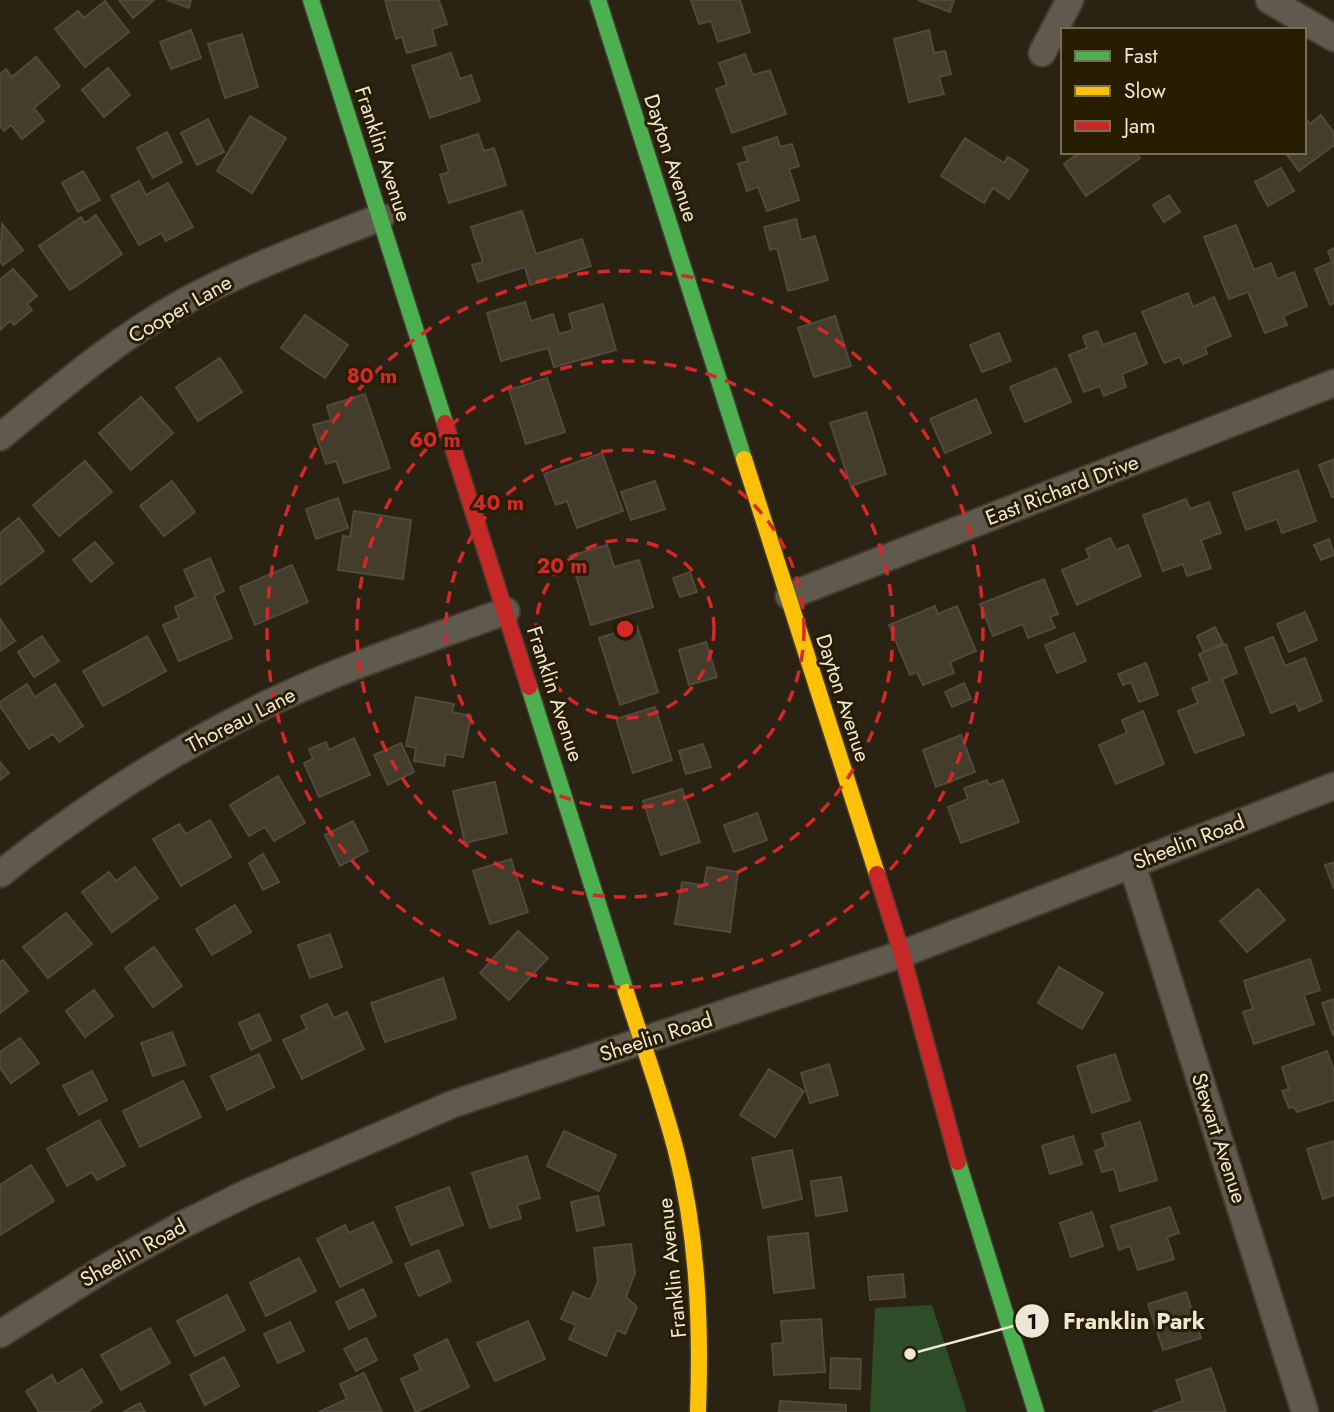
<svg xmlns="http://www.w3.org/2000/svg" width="1334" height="1412" viewBox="0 0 1334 1412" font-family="Jost,sans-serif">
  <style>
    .green { fill: #2f4c29 }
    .building { fill: #453d2c; stroke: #504a3d; stroke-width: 2 }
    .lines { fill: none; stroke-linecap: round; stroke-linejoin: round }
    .street-casing { stroke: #433c31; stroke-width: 30 }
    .fast-casing { stroke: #433c31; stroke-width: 19 }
    .slow-casing { stroke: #433c31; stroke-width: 19 }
    .jam-casing { stroke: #433c31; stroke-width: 19 }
    .street { stroke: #60594e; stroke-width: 26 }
    .fast { stroke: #4caf50; stroke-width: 16 }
    .slow { stroke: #ffc107; stroke-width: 16 }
    .jam { stroke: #c62828; stroke-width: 16 }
    .ring { fill: none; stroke: #d62828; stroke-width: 3.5; stroke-dasharray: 12 9 }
    .labels { text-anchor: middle; stroke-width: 6; stroke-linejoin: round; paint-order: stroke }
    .street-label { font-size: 21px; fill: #eee7d6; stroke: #291d01 }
    .centre { fill: #d62828; stroke: #291d01; stroke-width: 3.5 }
    .ring-label { font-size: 21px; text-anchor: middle; font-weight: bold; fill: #d62828; stroke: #291d01; stroke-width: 6; stroke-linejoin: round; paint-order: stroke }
    .leader { fill: none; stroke: #eee7d6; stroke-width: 2.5 }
    .callout-dot { fill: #eee7d6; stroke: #291d01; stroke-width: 2.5 }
    .mark-label { font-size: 21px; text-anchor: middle; font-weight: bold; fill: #111 }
    .callout-label { font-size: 23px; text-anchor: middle; font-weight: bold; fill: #eee7d6; stroke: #291d01; stroke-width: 6; stroke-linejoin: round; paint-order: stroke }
  </style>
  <rect width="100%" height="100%" fill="#2a2213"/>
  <path class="green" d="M932 1305 967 1412H870L875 1308Z"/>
  <path class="building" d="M119 0H154L133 18Z
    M167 0H191L189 8Z
    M385 0H439L447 24 432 29 436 45 407 53 402 37 396 39Z
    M691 0H740L750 32 718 42 711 21 699 24Z
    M918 0H954L950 12Z
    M105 1 129 32 85 67 55 29 78 11 84 18Z
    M191 30 201 58 171 69 160 42Z
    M929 30 934 53 945 51 951 74 939 77 944 94 909 102 894 39Z
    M242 34 258 87 225 98 208 44Z
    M451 53 460 79 471 75 480 101 430 118 412 66Z
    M745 54 753 75 770 70 786 114 732 133 716 89 727 85 719 63Z
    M36 57 60 86 34 108 44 121 22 139 11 125 4 131 0 126V74L6 69 12 77Z
    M108 68 130 95 104 117 82 90Z
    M1321 115 1334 133V145L1299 171 1285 152H1304V116L1310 124Z
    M250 116 286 138 252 193 217 171Z
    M208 119 224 152 197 165 181 133Z
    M167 132 182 162 153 178 137 148Z
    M478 134 484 151 494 148 506 185 449 203 440 175 449 172 441 146Z
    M777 137 780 147 792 144 799 166 789 169 799 200 767 211 758 187 747 191 738 164 748 161 743 148Z
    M965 138 1004 163 1008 157 1028 170 1009 199 993 188 984 203 941 176Z
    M1080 152H1136L1140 158 1086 196 1064 164Z
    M1281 168 1294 191 1268 206 1255 182Z
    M83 171 100 200 78 212 62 183Z
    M139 181 146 195 168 183 193 227 166 241 161 233 139 245 111 196Z
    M1169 195 1180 212 1164 222 1153 205Z
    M522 211 536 254 582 239 591 266 530 285 525 267 478 282 472 265 483 262 471 227Z
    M96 215 122 254 70 290 39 246 81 217 85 223Z
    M796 219 801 240 815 236 828 280 788 291 777 248 770 250 764 227Z
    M2 224 23 250 3 265 0 261Z
    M1236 225 1254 270 1271 263 1277 279 1294 272 1307 306 1283 316 1287 325 1265 333 1248 292 1229 299 1204 237Z
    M1334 248V303L1330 305 1315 269 1332 262 1328 251Z
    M13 269 37 296 27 304 32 310 14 325 10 321 0 330V280Z
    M1188 293 1193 307 1214 297 1231 336 1205 347 1207 354 1183 364 1180 357 1164 363 1142 312Z
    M525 302 531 321 553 314 559 334 573 330 569 314 603 304 616 350 554 367 548 348 501 361 487 313Z
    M305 315 348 345 325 378 281 348Z
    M835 316 851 366 814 377 798 328Z
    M1097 331 1103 345 1135 333 1147 364 1122 374 1126 387 1104 396 1100 386 1084 392 1069 355 1087 348 1083 336Z
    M999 333 1011 361 982 372 970 345Z
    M220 358 242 392 198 421 176 387Z
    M1056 368 1071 402 1025 422 1010 387Z
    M547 378 565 432 526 444 509 390Z
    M365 394 390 468 344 483 336 461 326 464 313 425 331 420 327 406Z
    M141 397 173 433 131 470 99 433Z
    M976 399 991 433 945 453 930 419Z
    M866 412 886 474 851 486 830 423Z
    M602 453 623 511 577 528 567 501 556 505 544 474Z
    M1334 459V497H1332L1319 465Z
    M85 461 112 492 59 536 33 505Z
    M1298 470 1316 521 1282 533 1277 519 1246 530 1233 493Z
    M172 481 195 512 164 536 140 506Z
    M655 481 665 509 631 520 621 492Z
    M338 498 348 528 316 539 306 509Z
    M1186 499 1190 509 1209 502 1221 533 1201 540 1211 568 1187 576 1183 564 1163 571 1143 515Z
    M354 511 411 520 403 579 338 570 343 536 350 537Z
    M19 518 44 551 0 585V533Z
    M1110 538 1116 550 1128 545 1141 576 1077 605 1062 570 1090 558 1086 549Z
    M1329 539 1334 555 1321 560 1314 545Z
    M95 542 113 563 91 582 73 560Z
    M607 545 614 567 639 560 653 607 591 625 570 556Z
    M210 558 224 591 214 596 232 638 179 661 163 625 179 618 175 607 196 597 184 570Z
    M292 565 308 602 255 625 240 587Z
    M690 572 697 592 680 597 673 578Z
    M1044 579 1058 614 1050 617 1055 628 1028 638 1023 624 993 636 980 604Z
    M935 606 938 614 957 606 976 651 950 662 954 673 923 685 917 672 910 675 889 625Z
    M1305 612 1317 640 1289 652 1277 624Z
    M0 619 15 641 0 651Z
    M637 626 658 692 620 705 599 638Z
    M1215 627 1223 643 1204 652 1197 636Z
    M1074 633 1086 661 1057 673 1045 645Z
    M42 636 59 661 34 677 18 652Z
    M147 636 166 671 103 706 83 671Z
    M1273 637 1285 666 1305 658 1322 701 1299 711 1296 703 1271 713 1245 648Z
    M706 642 717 677 689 685 679 650Z
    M1226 644 1237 673 1222 679 1244 735 1195 753 1178 711 1198 703 1192 688 1210 681 1199 654Z
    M1146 663 1158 695 1139 702 1131 682 1123 685 1118 674Z
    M964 683 971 699 952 707 945 692Z
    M27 684 35 697 55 684 83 726 59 742 53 734 29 749 0 706V702Z
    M416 697 454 704 452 712 471 716 463 757 446 754 444 766 414 761 416 748 406 746Z
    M655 707 672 760 633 773 616 719Z
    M1143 711 1164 764 1116 784 1099 745 1127 733 1122 720Z
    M961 735 975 772 936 787 923 750Z
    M354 738 370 775 319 797 304 763 313 759 309 749 326 742 329 750Z
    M401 743 414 772 388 785 374 755Z
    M703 744 711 767 686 774 679 751Z
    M0 762 9 773 0 780Z
    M278 776 305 823 274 841 265 827 249 836 230 805Z
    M987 780 989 785 1003 780 1019 822 961 843 948 807 968 799 964 788Z
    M495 782 507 833 465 843 453 791Z
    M682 789 700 842 661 855 643 801Z
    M757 813 767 840 734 852 724 825Z
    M210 820 231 857 181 886 153 839 179 824 186 834Z
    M353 821 368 851 340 866 325 835Z
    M263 854 279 882 263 890 249 863Z
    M511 859 528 912 490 924 473 871Z
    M1334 862V889L1325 865Z
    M135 867 158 898 112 932 82 892 109 872 116 881Z
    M707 867 738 872 730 932 675 924 682 882 704 885Z
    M1258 889 1285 920 1247 952 1220 921Z
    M235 905 251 932 212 955 196 929Z
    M66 913 92 944 48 978 23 947Z
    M518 931 548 958 509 1000 480 973Z
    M330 934 342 967 310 978 298 945Z
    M154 947 182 986 153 1007 125 968Z
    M1310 959 1320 990 1304 995 1314 1024 1254 1044 1243 1012 1253 1009 1244 981Z
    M3 960 28 991 0 1013V962Z
    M1059 967 1103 993 1082 1029 1038 1003Z
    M443 978 456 1018 385 1042 371 1003Z
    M94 990 113 1016 85 1037 66 1011Z
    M1334 999V1034L1333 1035 1322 1003Z
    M327 1004 334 1018 347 1012 364 1049 302 1079 283 1040 307 1029 301 1016Z
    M259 1014 271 1040 251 1050 239 1023Z
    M172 1032 185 1065 153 1076 141 1043Z
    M20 1038 39 1063 11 1083 0 1068V1052Z
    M1327 1051 1334 1071V1100L1297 1112 1294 1107 1289 1108 1282 1091 1289 1089 1282 1067Z
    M259 1054 274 1087 227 1110 211 1076Z
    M1115 1054 1130 1100 1092 1113 1077 1066Z
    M829 1064 838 1095 810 1103 801 1073Z
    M769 1069 804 1091 775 1137 740 1115Z
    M92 1071 107 1100 79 1115 63 1086Z
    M183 1081 201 1117 140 1147 123 1111Z
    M99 1120 125 1165 97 1180 92 1172 67 1186 47 1149Z
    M1140 1122 1157 1180 1120 1191 1114 1169 1102 1172 1095 1151 1106 1147 1102 1134Z
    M564 1131 616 1155 599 1191 547 1166Z
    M1073 1136 1082 1164 1050 1174 1042 1146Z
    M1334 1141V1195L1323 1199 1307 1149Z
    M792 1150 802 1199 763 1208 752 1158Z
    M527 1156 540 1198 517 1205 521 1218 490 1228 472 1173Z
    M31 1165 54 1201 0 1235V1185Z
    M841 1177 847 1211 816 1216 811 1181Z
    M449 1187 463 1225 411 1245 396 1207Z
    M598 1196 604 1225 577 1231 571 1202Z
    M1170 1207 1179 1233 1167 1237 1174 1259 1138 1270 1130 1246 1119 1250 1111 1226Z
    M1092 1212 1103 1246 1071 1257 1060 1223Z
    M373 1222 392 1262 340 1287 317 1239 345 1225 349 1233Z
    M808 1233 814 1288 774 1293 768 1237Z
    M631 1244 635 1273 626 1297 637 1307 625 1334 617 1330 606 1356 569 1339 576 1325 561 1319 573 1292 590 1300 598 1282 594 1248Z
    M438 1250 451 1281 419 1296 405 1264Z
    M299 1258 316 1291 266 1316 250 1283Z
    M903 1274 905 1297 870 1300 868 1277Z
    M363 1289 376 1316 349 1329 336 1302Z
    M1186 1292 1201 1338 1163 1350 1148 1304Z
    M227 1295 245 1330 195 1356 177 1321Z
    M821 1319 825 1372 774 1375 772 1344 783 1343 781 1321Z
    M528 1321 545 1359 495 1381 477 1343Z
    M290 1322 304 1351 278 1363 264 1334Z
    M150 1328 170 1363 121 1390 101 1355Z
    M366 1338 377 1360 356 1371 344 1349Z
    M447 1339 469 1387 416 1412 401 1379 421 1370 414 1355Z
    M224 1357 239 1386 205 1405 190 1375Z
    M831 1358 861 1359 860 1389 830 1388Z
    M1211 1368 1226 1412H1152L1183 1401 1176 1380Z
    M82 1369 102 1402 87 1412H39L26 1391 52 1375 57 1384Z
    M364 1373 382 1412H319L347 1399 340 1384Z
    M780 1401 846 1405V1412H779Z
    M140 1403 145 1412H123Z"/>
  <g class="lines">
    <g class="street-casing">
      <path id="street" d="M1269 0 1334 38
        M1042 53 1070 0
        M0 437C58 390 115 340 180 304 244 269 313 244 381 217
        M789 596 1334 383
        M1132 864 1305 1412
        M0 874C86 806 178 746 278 699 352 664 430 639 506 611
        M0 1334 110 1265 178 1227 247 1193 453 1104 902 954 1334 786"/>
    </g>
    <g class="fast-casing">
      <path id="fast" d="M311 0 445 423
        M598 0 744 459
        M529 687 626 992
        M958 1162 1036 1412"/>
    </g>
    <g class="slow-casing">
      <path id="slow" d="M744 459 877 874
        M626 992C643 1045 662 1097 676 1151 698 1236 701 1325 698 1412"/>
    </g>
    <g class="jam-casing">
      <path id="jam" d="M445 423 529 687
        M877 874 902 954 958 1162"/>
    </g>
    <use href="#street" class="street"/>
    <use href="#fast" class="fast"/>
    <use href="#slow" class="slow"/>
    <use href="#jam" class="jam"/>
  </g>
  <g class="ring">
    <circle cx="625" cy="629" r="89"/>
    <circle cx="625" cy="629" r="179"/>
    <circle cx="625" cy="629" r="268"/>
    <circle cx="625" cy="629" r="358"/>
  </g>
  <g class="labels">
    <g class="street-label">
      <text transform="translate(383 154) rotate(72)" y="7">Franklin Avenue</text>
      <text transform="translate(671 158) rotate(72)" y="7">Dayton Avenue</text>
      <text transform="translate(180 309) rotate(-30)" y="7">Cooper Lane</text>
      <text transform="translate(1062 490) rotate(-21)" y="7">East Richard Drive</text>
      <text transform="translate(555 694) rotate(72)" y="7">Franklin Avenue</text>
      <text transform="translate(843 698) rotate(72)" y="7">Dayton Avenue</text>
      <text transform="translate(241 720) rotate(-27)" y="7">Thoreau Lane</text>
      <text transform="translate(1189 842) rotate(-21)" y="7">Sheelin Road</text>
      <text transform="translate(656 1037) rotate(-18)" y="7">Sheelin Road</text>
      <text transform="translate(1219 1138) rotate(72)" y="7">Stewart Avenue</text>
      <text transform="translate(133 1253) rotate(-29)" y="7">Sheelin Road</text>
      <text transform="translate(672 1268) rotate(-96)" y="7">Franklin Avenue</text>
    </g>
  </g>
  <circle cx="625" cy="629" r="10" class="centre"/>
  <g class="ring-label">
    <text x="372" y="383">80 m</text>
    <text x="435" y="447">60 m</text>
    <text x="498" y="510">40 m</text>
    <text x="562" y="573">20 m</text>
  </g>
  <path class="leader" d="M910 1354L1032 1321"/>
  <g class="callout-dot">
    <circle cx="910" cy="1354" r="7"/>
    <circle cx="1032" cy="1321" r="18"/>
  </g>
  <g class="mark-label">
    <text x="1032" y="1329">1</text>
  </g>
  <g class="callout-label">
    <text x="1134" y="1329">Franklin Park</text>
  </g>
  <rect x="1061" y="28" width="245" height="126" fill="#291d01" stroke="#786e56" stroke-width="2"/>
  <rect x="1075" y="51" width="35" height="10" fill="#4caf50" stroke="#786e56" stroke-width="2"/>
  <text x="1124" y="63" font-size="21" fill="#eee7d6">Fast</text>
  <rect x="1075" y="86" width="35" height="10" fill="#ffc107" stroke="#786e56" stroke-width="2"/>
  <text x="1124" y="98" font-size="21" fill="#eee7d6">Slow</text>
  <rect x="1075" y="121" width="35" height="10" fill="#c62828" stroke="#786e56" stroke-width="2"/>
  <text x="1124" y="133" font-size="21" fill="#eee7d6">Jam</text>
</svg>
